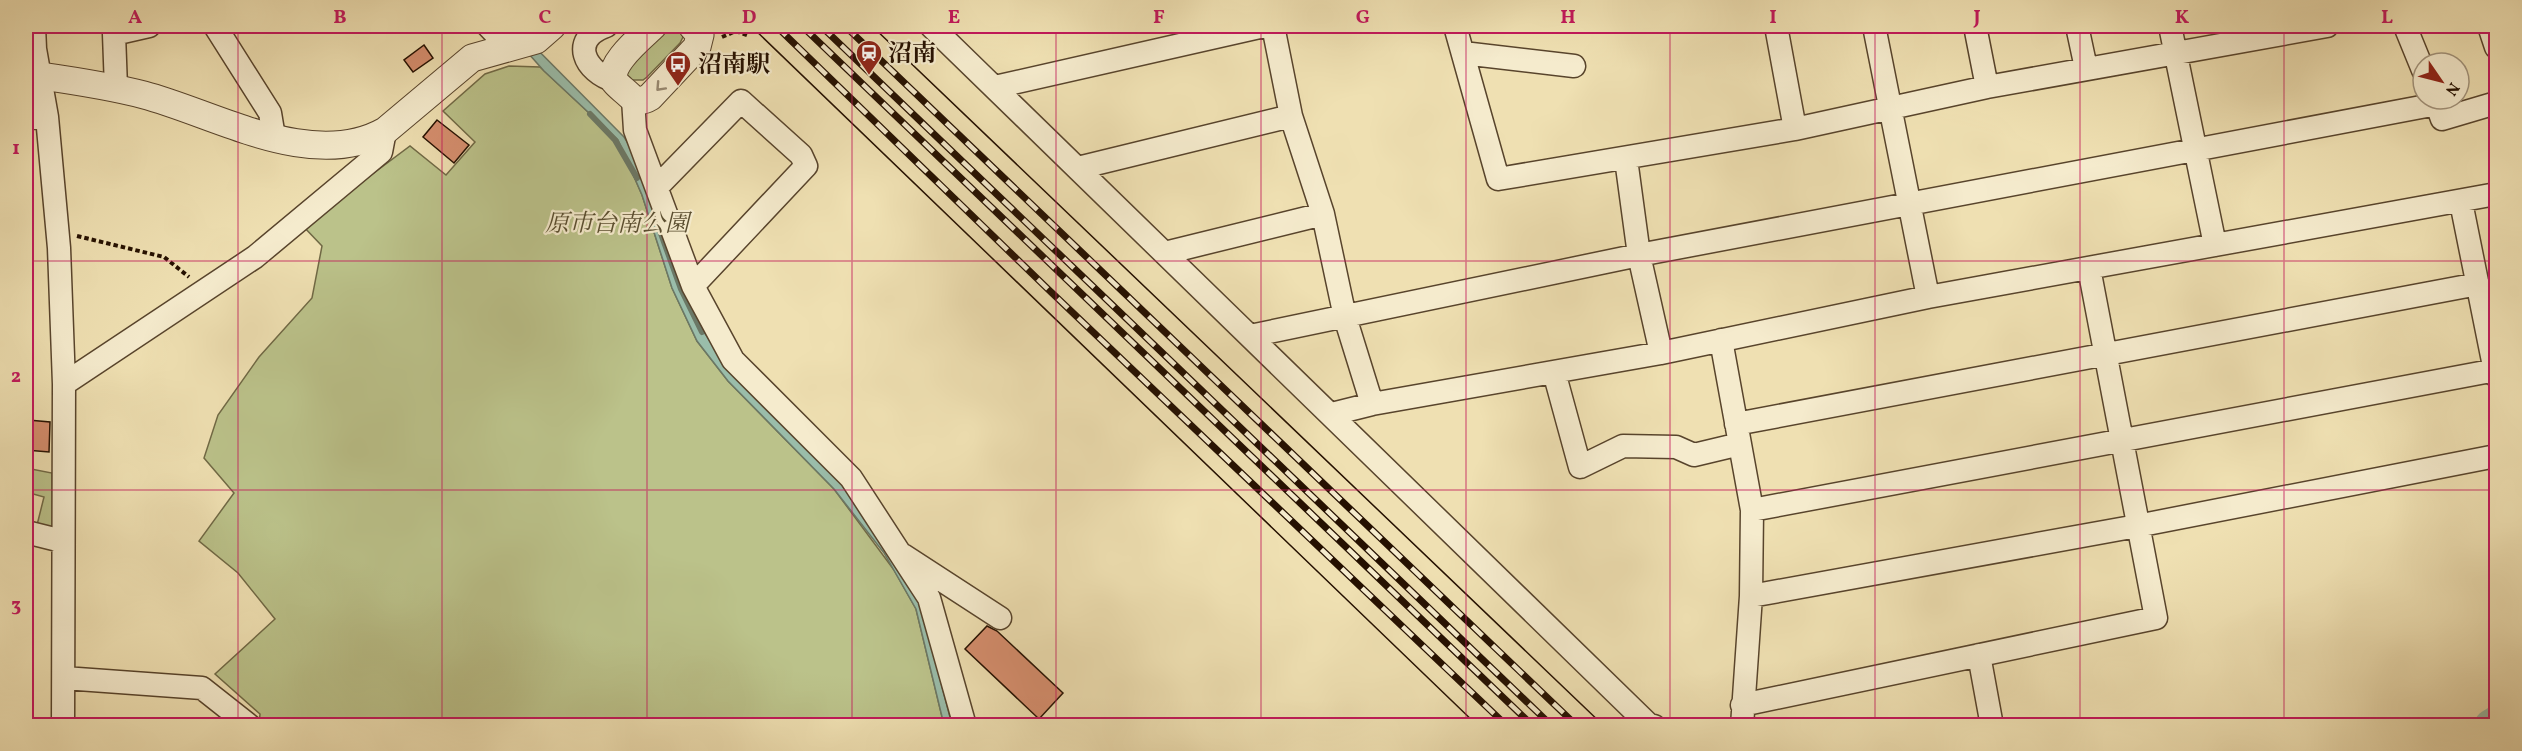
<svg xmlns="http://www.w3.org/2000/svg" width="2522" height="751" viewBox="0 0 2522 751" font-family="Vollkorn,'Noto Serif JP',serif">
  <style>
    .green { fill: #bbc28a; stroke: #706945; stroke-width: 1.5 }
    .water { fill: #9abdaa; stroke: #6b7866; stroke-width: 1.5 }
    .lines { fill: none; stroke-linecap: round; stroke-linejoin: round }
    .stream { stroke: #6b7866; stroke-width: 6 }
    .river { stroke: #9abdaa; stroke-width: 34 }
    .building { fill: #d68e6e; stroke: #251000; stroke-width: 1.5 }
    .minor-casing { stroke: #58442c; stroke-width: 25 }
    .tertiary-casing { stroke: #58442c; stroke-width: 29 }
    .path { stroke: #251000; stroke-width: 4; stroke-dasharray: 4.5 3; stroke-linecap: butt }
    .minor { stroke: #f5ebcd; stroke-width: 22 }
    .tertiary { stroke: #f5ebcd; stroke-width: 27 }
    .tram { stroke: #251000; stroke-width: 1.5 }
    .rail-casing { stroke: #251000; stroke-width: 7 }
    .rail { stroke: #f5ebcd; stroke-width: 4.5; stroke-dasharray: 14; stroke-linecap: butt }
    .oneway { stroke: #978871 }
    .grid { fill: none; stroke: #c2185b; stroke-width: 1.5; stroke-opacity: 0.55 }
    .labels { text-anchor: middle; stroke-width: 4.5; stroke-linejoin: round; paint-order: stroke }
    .poi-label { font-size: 24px; font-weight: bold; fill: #251000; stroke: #f5ebcd; text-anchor: start }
    .park-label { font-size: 24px; font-style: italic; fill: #5a4e30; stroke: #f5ebcd }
    .neatline { fill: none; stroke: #c2185b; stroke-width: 2 }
    .grid-label { font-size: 20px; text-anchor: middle; font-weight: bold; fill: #c2185b }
  </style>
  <rect width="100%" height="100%" fill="#efe0b2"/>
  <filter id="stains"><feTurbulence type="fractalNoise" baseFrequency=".00333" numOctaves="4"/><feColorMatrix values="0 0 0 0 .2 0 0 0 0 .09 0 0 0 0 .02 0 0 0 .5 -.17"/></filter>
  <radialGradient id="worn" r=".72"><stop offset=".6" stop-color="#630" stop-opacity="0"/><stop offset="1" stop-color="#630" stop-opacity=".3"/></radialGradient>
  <path class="green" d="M664 26 681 27 683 37 680 43 647 77 643 80H632L627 75 626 67Z
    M509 66 540 67 618 140 642 195 672 288 697 341 728 381 834 489 894 570 916 609 944 725H259L260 714 215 674 275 619 238 573 199 541 234 493 204 458 218 415 259 357 312 298 322 246 303 226 410 146 446 175 475 142 443 111 485 74Z
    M26 468 52 473 53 525 50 528 37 525 44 497 26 492Z"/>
  <path class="water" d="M504 26H514L624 137 637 157 678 285 693 317 735 375 841 484 870 522 920 601 952 725H944L916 609 884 553 834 489 728 381 697 341 672 288 642 195 618 140 544 71Z"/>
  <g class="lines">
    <path class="stream" d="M590 114 615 140 637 178
      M659 228 681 289 702 332"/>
    <path class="river" d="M2491 726 2496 723"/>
  </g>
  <path class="building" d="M424 45 433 58 413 72 404 60Z
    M437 120 469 145 454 163 423 137Z
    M28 420 50 422 49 452 26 450Z
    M987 626 997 631 1063 693 1039 719 965 649Z"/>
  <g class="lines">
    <g class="minor-casing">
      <path id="minor" d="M34 26 35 49 47 117 59 248 64 384 63 726
        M215 26 270 113 274 137
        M488 26 508 47
        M606 26C569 39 584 72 615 81
        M931 26 1649 725 1654 726
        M1273 26 1291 116 1323 214 1345 317 1372 404
        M1455 26 1498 179 1795 129 1987 87 2327 26
        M1776 26 1795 129
        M1874 26 1928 297
        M1975 26 1987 87
        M2077 26 2086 68
        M2170 26 2215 245
        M2405 26 2423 70
        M2489 26 2496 47
        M1463 53 1574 66
        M995 87 1264 26
        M116 88 114 34 149 26
        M633 99 635 130 693 286 733 360 851 478 929 598 965 726
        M2435 99 2442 119 2496 103
        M26 118 47 117
        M1626 159 1639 255 1661 353
        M1078 168 1291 116
        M658 186 741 101 801 155 806 166 693 286
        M2461 202 2496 376
        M1165 253 1323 214
        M1250 336 1639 255 2437 104
        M1721 340 1752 510 1751 596 1742 726
        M1554 372 1580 467 1623 446 1676 447 1694 455 1740 444
        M64 384 255 257 381 152 385 131
        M1332 414 1372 404 1661 353 1928 297 2496 194
        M1736 424 2478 284
        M1752 510 2496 370
        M26 532 62 541
        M903 555 1000 618
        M1751 596 2137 526 2496 456
        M1979 655 1992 726
        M64 678 202 688 250 726
        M1742 705 2156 618 2089 268"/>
    </g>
    <g class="tertiary-casing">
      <path id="tertiary" d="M653 26C643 36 605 66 615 82 618 86 625 91 629 95 635 101 642 102 650 97L697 47 700 35 692 26
        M41 76C76 81 110 86 144 95 216 114 312 172 385 131L472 58 536 40 552 26"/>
    </g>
    <path class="path" d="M722 37 736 31 749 36
      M77 236 164 257 189 277"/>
    <use href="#minor" class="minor"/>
    <use href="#tertiary" class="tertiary"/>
    <path class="tram" d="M751 26 1478 726
      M872 26 1604 726"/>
    <g class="rail-casing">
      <path id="rail" d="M776 26 1051 292 1507 726
        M802 26 1533 726
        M821 26 1552 726
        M845 26 1577 726"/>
    </g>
    <use href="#rail" class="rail"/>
  </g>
  <defs><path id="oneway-chevron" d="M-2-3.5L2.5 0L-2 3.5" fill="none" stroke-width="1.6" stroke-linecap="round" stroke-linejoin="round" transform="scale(1.5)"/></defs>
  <use class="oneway" href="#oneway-chevron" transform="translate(660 87) rotate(133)"/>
  <path class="grid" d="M238 26V726M442 26V726M647 26V726M852 26V726M1056 26V726M1261 26V726M1466 26V726M1670 26V726M1875 26V726M2080 26V726M2284 26V726M26 261H2496M26 490H2496"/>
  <defs>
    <g id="station-pin" transform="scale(1.35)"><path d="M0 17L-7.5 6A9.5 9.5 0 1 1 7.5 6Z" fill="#8f2418" stroke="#f5ebcd"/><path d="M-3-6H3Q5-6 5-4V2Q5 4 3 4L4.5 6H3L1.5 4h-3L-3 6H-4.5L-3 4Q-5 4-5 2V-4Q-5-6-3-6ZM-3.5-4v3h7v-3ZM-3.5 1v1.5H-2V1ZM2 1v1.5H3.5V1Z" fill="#fff"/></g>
    <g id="bus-pin" transform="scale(1.35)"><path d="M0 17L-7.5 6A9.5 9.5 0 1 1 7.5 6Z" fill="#8f2418" stroke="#f5ebcd"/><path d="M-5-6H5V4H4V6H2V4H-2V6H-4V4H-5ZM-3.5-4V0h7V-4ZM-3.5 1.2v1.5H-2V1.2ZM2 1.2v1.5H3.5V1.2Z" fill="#fff"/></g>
  </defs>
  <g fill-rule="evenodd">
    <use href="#station-pin" x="869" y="53"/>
    <use href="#bus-pin" x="678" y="64"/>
  </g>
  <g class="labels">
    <g class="poi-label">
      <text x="888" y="61">沼南</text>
      <text x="698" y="72">沼南駅</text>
    </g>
    <g class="park-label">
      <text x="617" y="231">原市台南公園</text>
    </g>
  </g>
  <rect width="2522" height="751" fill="none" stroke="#efe0b2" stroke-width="66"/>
  <g transform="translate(2441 81) rotate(125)"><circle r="28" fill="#f5ebcd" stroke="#a2937b" stroke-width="1.5"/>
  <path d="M0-4.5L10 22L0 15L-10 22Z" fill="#8f2418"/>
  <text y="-9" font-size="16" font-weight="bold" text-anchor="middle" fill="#251000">N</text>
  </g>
  <rect x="33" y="33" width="2456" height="685" class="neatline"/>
  <g class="grid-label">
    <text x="135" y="23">A</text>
    <text x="340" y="23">B</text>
    <text x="545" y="23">C</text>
    <text x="749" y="23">D</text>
    <text x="954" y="23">E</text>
    <text x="1159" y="23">F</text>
    <text x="1363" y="23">G</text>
    <text x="1568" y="23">H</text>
    <text x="1773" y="23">I</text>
    <text x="1977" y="23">J</text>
    <text x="2182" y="23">K</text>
    <text x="2387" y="23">L</text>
    <text x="16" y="154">1</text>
    <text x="16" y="382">2</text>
    <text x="16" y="611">3</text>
  </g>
  <rect width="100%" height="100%" filter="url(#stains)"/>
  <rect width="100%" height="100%" fill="url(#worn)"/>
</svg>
